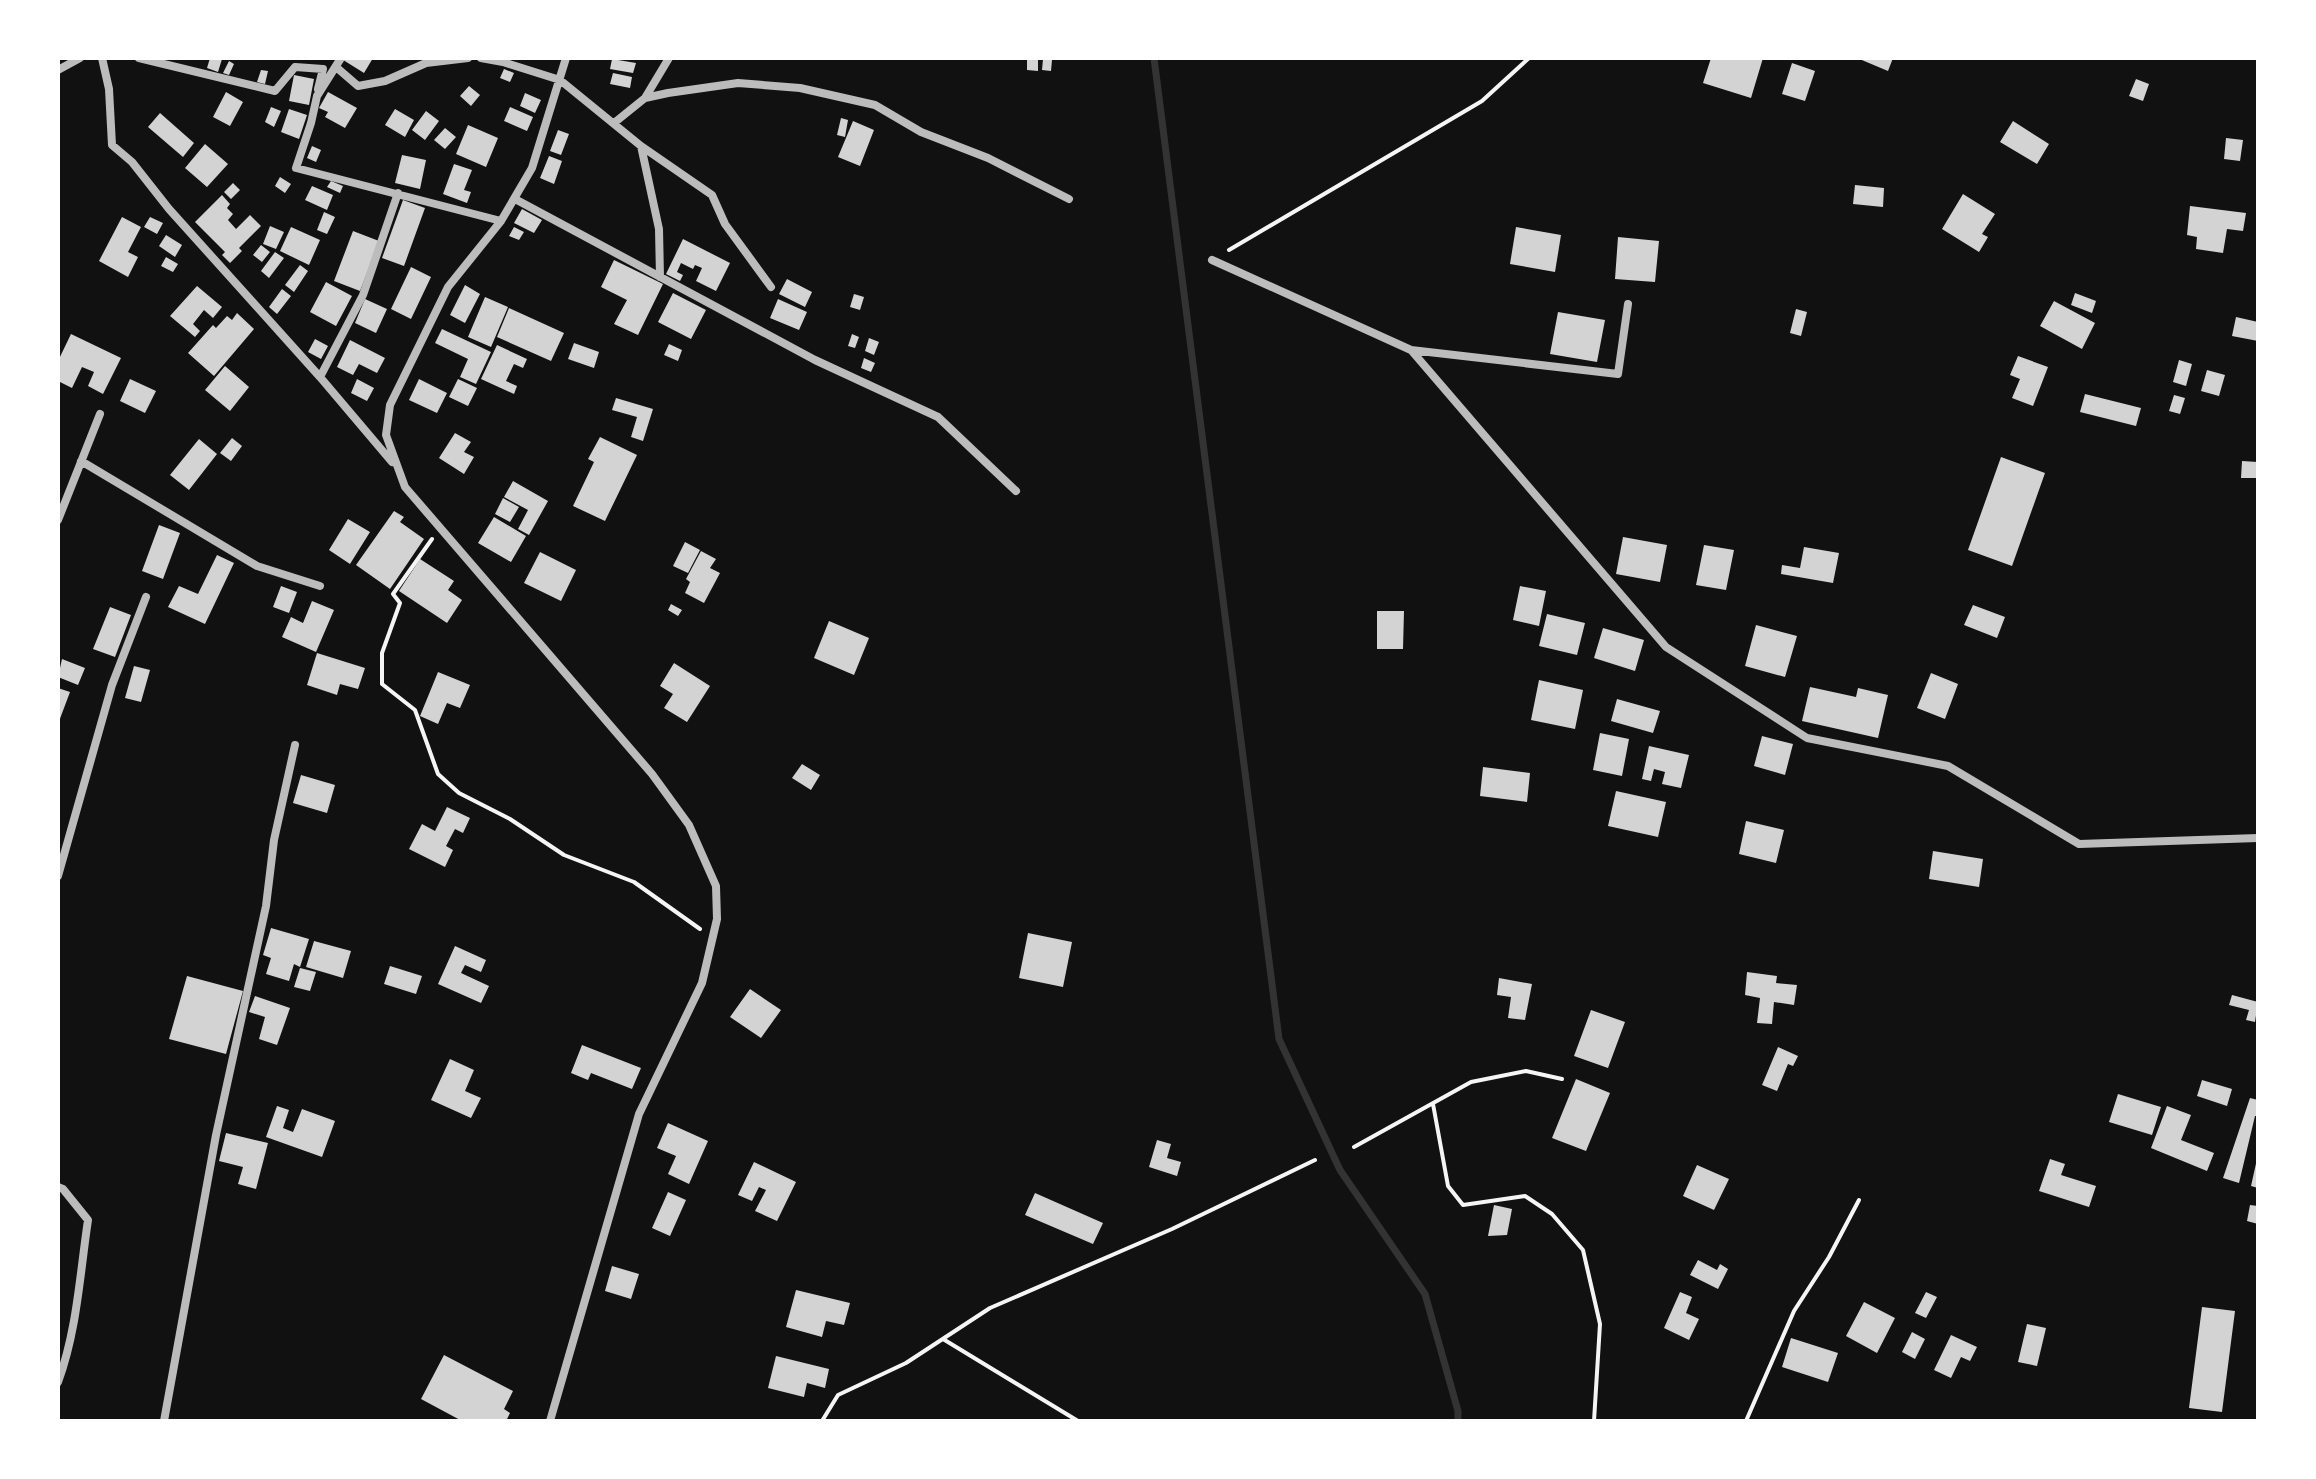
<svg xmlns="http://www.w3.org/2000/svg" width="2316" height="1479" viewBox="0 0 2316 1479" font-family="Karla,sans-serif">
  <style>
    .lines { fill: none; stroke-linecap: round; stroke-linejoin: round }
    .stream { stroke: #333; stroke-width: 7 }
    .building { fill: #d3d3d3 }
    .path { stroke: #f5f5f5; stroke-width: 4 }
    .minor { stroke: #bcbcbc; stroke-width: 8 }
  </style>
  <rect width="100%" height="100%" fill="#111"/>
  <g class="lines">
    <path class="stream" d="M1154 58 1279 1039 1340 1170 1425 1294 1458 1411V1421"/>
  </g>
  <path class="building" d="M210 58 222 59 218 72 207 68Z
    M340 58H373L364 73Z
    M1711 58H1763L1751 98 1703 83Z
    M1857 58H1893L1888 71Z
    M612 59 636 63 633 73 610 69Z
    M1043 59 1052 60 1051 71 1042 70Z
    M1027 60H1038V71L1027 70Z
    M229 61 234 64 229 75 223 73Z
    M1792 63 1815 71 1805 101 1782 94Z
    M504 69 514 73 510 82 500 78Z
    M261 70 268 71 265 84 257 82Z
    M613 73 632 77 630 88 610 84Z
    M294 75 314 79 309 105 289 101Z
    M2136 79 2149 84 2143 101 2129 96Z
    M469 86 480 95 471 106 460 96Z
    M226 92 243 102 230 126 213 117Z
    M328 92 357 108 345 128 325 117 328 112 319 108Z
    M525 93 541 100 535 113 520 106Z
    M271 107 281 111 274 127 265 122Z
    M510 107 533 117 527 131 504 121Z
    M289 109 307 115 299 139 281 132Z
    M395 109 414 120 405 137 385 125Z
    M426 111 439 121 425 140 412 130Z
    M160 113 194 143 183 157 148 127Z
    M841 118 848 120 845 137 837 135Z
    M853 121 874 130 860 166 838 157Z
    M2013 121 2049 144 2037 164 2000 142Z
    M468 125 498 138 486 167 456 154Z
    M445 128 456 137 445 149 434 140Z
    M558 130 569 134 561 155 550 151Z
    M2226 138 2243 140 2240 161 2224 159Z
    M205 144 228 164 207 187 185 168Z
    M312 146 321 150 316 162 307 158Z
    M402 155 426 160 420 189 395 183Z
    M549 156 562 161 554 184 540 178Z
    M454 164 472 170 464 190 471 192 467 203 443 194Z
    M280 177 291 184 285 193 275 186Z
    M331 181 343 186 340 193 327 187Z
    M233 183 240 190 231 199 224 192Z
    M1855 185 1884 188 1883 207 1853 204Z
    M312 186 333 195 327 210 305 200Z
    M1963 194 1995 214 1982 234 1988 237 1979 252 1942 229Z
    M222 195 230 204 227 208 233 214 228 220 236 229 250 215 261 226 239 248 242 251 230 263 222 255 225 252 195 222Z
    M403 200 425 208 404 266 382 258Z
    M2190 206 2246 213 2243 231 2227 229 2223 253 2196 249 2197 237 2187 235Z
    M522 209 542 220 534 233 514 223Z
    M324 212 335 217 327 234 317 230Z
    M122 217 141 227 128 252 138 257 128 277 99 261Z
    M150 217 163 223 157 234 144 227Z
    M270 226 284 232 276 249 263 244Z
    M291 227 320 240 309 265 280 251Z
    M514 227 524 232 519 240 509 236Z
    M1516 227 1561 235 1555 272 1510 264Z
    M353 231 379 241 360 291 334 281Z
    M166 235 182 245 175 257 159 246Z
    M1618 237 1659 241 1655 282 1615 279Z
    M683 239 730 263 716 291 696 281 702 268 695 265 693 269 681 263 677 272 683 275 680 281 666 274Z
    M261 245 270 252 262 262 253 255Z
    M275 252 284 258 269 278 261 271Z
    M166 257 178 264 173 272 161 266Z
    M614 260 663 284 638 335 614 324 627 300 601 287Z
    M300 265 308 271 294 292 285 285Z
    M411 267 431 277 411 319 391 309Z
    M787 279 812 292 805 307 779 294Z
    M326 282 352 296 336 326 310 312Z
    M465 285 480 294 465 323 450 315Z
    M197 286 222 307 213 318 204 310 193 324 200 331 195 337 170 316Z
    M282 289 291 296 277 314 269 307Z
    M673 293 706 310 691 339 658 322Z
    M2075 293 2096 301 2092 313 2071 305Z
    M854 294 864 297 860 310 850 307Z
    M485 297 508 307 491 347 468 337Z
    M365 299 387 309 376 333 355 323Z
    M778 299 807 312 799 330 770 318Z
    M2054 301 2095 323 2082 349 2040 326Z
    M509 308 564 333 551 361 497 337Z
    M1796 309 1807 312 1801 336 1790 333Z
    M1558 312 1605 320 1597 362 1550 354Z
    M237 313 254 329 214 376 188 353 213 325 216 328 227 316 232 320Z
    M2236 317 2258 322V341L2232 336Z
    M442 329 491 352 476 384 460 377 468 359 435 343Z
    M71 334 121 358 103 394 88 386 94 372 82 367 72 388 58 381V361Z
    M852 334 859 337 855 348 848 346Z
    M869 338 879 342 874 355 865 351Z
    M315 339 328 346 321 359 308 352Z
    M350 340 385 358 377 373 359 364 353 375 337 367Z
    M574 343 599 352 594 368 568 359Z
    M669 344 682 350 678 361 664 355Z
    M497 345 527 359 523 368 514 364 506 381 517 386 514 394 481 379Z
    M2018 356 2048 367 2033 406 2012 398 2020 379 2010 375Z
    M864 358 875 363 871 372 861 368Z
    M2179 360 2192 364 2186 386 2173 382Z
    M225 366 249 387 230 411 205 390Z
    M2207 370 2225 375 2219 396 2201 391Z
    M130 379 156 391 145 413 120 401Z
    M357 379 374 388 367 401 351 393Z
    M419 379 447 393 437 413 409 400Z
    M458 379 477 388 468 406 449 397Z
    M2085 394 2141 408 2136 426 2080 412Z
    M2174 395 2185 398 2180 414 2169 411Z
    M616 398 653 409 643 441 631 437 637 417 612 410Z
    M455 433 471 442 464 452 474 457 464 474 439 458Z
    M600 437 637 455 605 521 573 506 594 462 588 459Z
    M232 438 242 446 231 461 220 453Z
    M199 439 217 454 189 490 170 475Z
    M2001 457 2045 473 2012 566 1968 550Z
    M2242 461 2258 462V478H2241Z
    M513 481 548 501 529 535 518 529 528 510 504 497Z
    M503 498 519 507 510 522 495 514Z
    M394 511 404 517 400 522 424 539 390 589 356 565Z
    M494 517 526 536 511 562 478 543Z
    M348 519 370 532 350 564 329 550Z
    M159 525 180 533 163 579 142 571Z
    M1623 537 1667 545 1660 582 1616 574Z
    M685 542 700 550 688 573 673 566Z
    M1704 545 1734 550 1726 590 1696 585Z
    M1804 547 1839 553 1833 583 1781 574 1782 565 1800 568Z
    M701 551 716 559 710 568 720 573 704 603 685 593 690 582 686 579Z
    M540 552 576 570 561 601 524 583Z
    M217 555 234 563 205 624 168 607 179 586 198 594Z
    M420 559 454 581 448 590 462 600 447 623 399 591Z
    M281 586 297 592 289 613 273 607Z
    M1520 586 1546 591 1539 626 1513 620Z
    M312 601 334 610 316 652 282 637 291 617 303 623Z
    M671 604 682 610 678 616 668 610Z
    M1973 605 2005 617 1997 638 1964 625Z
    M110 607 131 615 115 657 93 649Z
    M1377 611H1404L1403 649H1377Z
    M1547 614 1585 623 1577 655 1539 646Z
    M829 621 869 638 854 675 814 658Z
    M1756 625 1797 636 1785 677 1745 666Z
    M1603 628 1644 640 1635 671 1594 658Z
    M317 653 365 668 358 689 340 684 337 695 307 685Z
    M62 659 85 668 78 685 58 677Z
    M674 663 710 686 687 722 664 708 673 694 660 686Z
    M134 666 150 670 141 702 125 698Z
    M438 672 470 685 460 708 447 703 438 724 420 716Z
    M1931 673 1958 684 1945 719 1917 708Z
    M1539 680 1583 690 1575 729 1531 720Z
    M1810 687 1856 697 1858 688 1888 695 1878 738 1802 721Z
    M58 688 70 692 58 724Z
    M1617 699 1660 711 1653 733 1611 721Z
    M1600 733 1629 739 1622 776 1593 770Z
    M1762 736 1793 744 1785 775 1754 766Z
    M1649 746 1689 755 1681 788 1662 784 1665 772 1654 769 1651 781 1642 779Z
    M802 764 820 775 811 790 792 778Z
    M1483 767 1530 773 1527 802 1480 796Z
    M301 775 335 785 327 813 293 803Z
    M1616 791 1666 802 1658 837 1608 826Z
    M447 807 470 818 463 833 455 829 446 846 453 850 445 867 409 849 422 824 435 831Z
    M1746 821 1784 830 1776 863 1739 854Z
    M1933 851 1983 859 1979 887 1929 879Z
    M271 928 309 939 300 967 294 964 289 981 266 974 271 958 263 955Z
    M1028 933 1072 942 1063 987 1019 978Z
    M314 941 351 951 343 978 306 967Z
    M455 946 486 960 481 972 465 965 461 973 489 986 481 1003 438 984Z
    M390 966 422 976 416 994 384 984Z
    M300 968 316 972 310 991 294 987Z
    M1747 972 1777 976 1776 983 1797 985 1794 1005 1774 1002 1772 1024 1757 1023 1760 998 1745 995Z
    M187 976 243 991 226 1054 169 1039Z
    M1499 978 1532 984 1525 1020 1508 1018 1511 997 1497 995Z
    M750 989 781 1010 761 1038 730 1017Z
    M2232 995 2258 1002 2255 1022 2246 1020 2249 1010 2229 1005Z
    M255 996 290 1008 277 1045 259 1039 265 1017 249 1012Z
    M1591 1010 1625 1022 1608 1068 1574 1056Z
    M582 1045 641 1068 632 1089 591 1073 588 1080 571 1073Z
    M1778 1047 1798 1056 1793 1066 1788 1064 1777 1091 1762 1085Z
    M450 1059 474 1070 465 1091 481 1098 471 1118 431 1100Z
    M1576 1079 1610 1093 1586 1151 1552 1138Z
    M2202 1080 2232 1089 2227 1106 2197 1096Z
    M2118 1094 2161 1107 2152 1135 2109 1122Z
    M2250 1098 2258 1100V1116H2255L2239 1183 2223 1178Z
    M277 1106 289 1110 283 1128 293 1132 302 1109 335 1121 322 1157 266 1137Z
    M2167 1106 2191 1115 2181 1140 2214 1153 2207 1171 2151 1148Z
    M668 1123 708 1141 689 1184 668 1174 676 1156 657 1148Z
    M226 1133 268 1143 256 1189 238 1184 243 1167 219 1161Z
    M1157 1140 1171 1144 1167 1158 1181 1162 1177 1176 1149 1167Z
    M2050 1159 2065 1164 2061 1175 2096 1186 2089 1207 2039 1191Z
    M2257 1159H2258V1188L2251 1186Z
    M754 1162 796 1182 777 1221 755 1211 766 1190 759 1187 752 1201 738 1195Z
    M1697 1165 1729 1179 1714 1210 1683 1196Z
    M668 1192 686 1200 670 1236 652 1228Z
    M1035 1193 1103 1223 1093 1244 1025 1215Z
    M1494 1205 1512 1209 1507 1235 1488 1236Z
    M2250 1205 2258 1206V1224L2247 1221Z
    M1698 1260 1717 1270 1720 1264 1728 1269 1718 1289 1690 1275Z
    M612 1266 639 1274 631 1299 605 1291Z
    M796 1290 850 1303 844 1325 826 1321 822 1337 786 1327Z
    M1680 1292 1692 1297 1686 1313 1699 1319 1689 1340 1664 1328Z
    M1926 1292 1937 1297 1926 1318 1915 1313Z
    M1864 1302 1895 1318 1877 1353 1846 1336Z
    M2202 1307 2235 1311 2222 1412 2189 1408Z
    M2027 1324 2046 1328 2037 1366 2018 1362Z
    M1912 1332 1925 1339 1915 1359 1902 1352Z
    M1951 1335 1977 1347 1970 1361 1961 1357 1951 1378 1934 1370Z
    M1791 1338 1838 1353 1828 1382 1782 1367Z
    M444 1355 513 1391 504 1409 510 1413 506 1421H462L421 1399Z
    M776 1356 829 1369 825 1388 807 1383 804 1397 768 1388Z"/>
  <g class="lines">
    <path class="path" d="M1229 250 1482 101 1529 58
      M432 539 393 594 400 603 382 653V684L415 710 438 774 459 793 510 819 564 855 634 882 700 929
      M1433 1104 1448 1186 1463 1205 1525 1196 1552 1214 1583 1250 1600 1324 1594 1421
      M1354 1147 1471 1082 1526 1071 1562 1079
      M943 1339 1078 1421
      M822 1421 838 1395 906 1363 990 1308 1172 1229 1315 1160
      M1746 1421 1794 1311 1829 1257 1859 1200"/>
    <path class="minor" d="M102 58 109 89 112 145 132 162 169 209 320 377 392 462
      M139 58 275 91 295 67 323 69 318 89
      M341 58 317 96 311 123 296 168 501 221
      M481 58 503 62 560 80 641 146 659 229 660 277
      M336 67 358 86 385 81 426 63 468 58
      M58 70 80 58
      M645 98 669 58
      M614 123 645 98 668 93 738 83 800 88 875 105 921 132 988 158 1069 199
      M641 146 712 195 725 224 771 287
      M515 199 815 360 938 417 1016 491
      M1212 260 1411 350 1618 374 1628 304
      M1411 350 1666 647 1807 738 1948 766 2079 844 2258 838
      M320 377 363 295 398 193
      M81 461 257 566 320 586
      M58 520 100 414
      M58 876 112 685 146 597
      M58 1187 63 1189 88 1220C80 1273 77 1331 58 1382
      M164 1421 216 1135 266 906 274 840 295 745
      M550 1421 639 1114 702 983 717 919 716 886 689 825 652 774 405 487 386 435 390 405 448 287 501 221 532 168 566 58"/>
  </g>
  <rect width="2316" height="1479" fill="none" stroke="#ffffff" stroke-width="120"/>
</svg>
